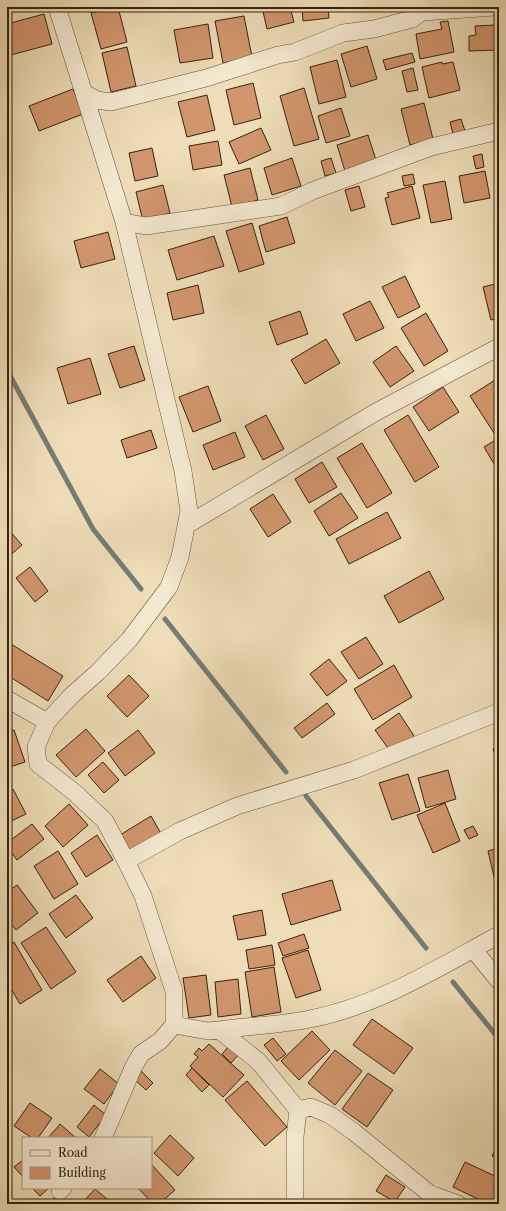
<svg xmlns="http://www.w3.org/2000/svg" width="506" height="1211" viewBox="0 0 506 1211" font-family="'Libre Caslon Text',serif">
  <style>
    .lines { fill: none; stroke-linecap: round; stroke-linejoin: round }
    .stream { stroke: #757d76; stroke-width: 5 }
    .building { fill: #d2966d; stroke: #372211 }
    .minor-casing { stroke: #65513b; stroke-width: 18 }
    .minor { stroke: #f4e9d1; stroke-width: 17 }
  </style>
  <rect width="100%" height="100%" fill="#eeddb8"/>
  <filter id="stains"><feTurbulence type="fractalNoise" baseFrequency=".005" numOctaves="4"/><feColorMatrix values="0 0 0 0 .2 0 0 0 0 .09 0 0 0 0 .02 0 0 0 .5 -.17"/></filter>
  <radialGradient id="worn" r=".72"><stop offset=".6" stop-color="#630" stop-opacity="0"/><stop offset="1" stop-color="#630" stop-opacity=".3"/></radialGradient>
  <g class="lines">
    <path class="stream" d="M7 370 93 529 141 589
      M165 619 286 772
      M306 796 426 948
      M453 982 499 1039"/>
  </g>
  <path class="building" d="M16 7H34L18 12Z
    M114 7H118L127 42 101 49 91 13Z
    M262 7H290L294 22 267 29Z
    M302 7H328L329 18 303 21Z
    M44 14 52 44 7 56V24Z
    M244 16 252 57 223 63 215 21Z
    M448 21 454 52 420 59 416 34 442 29 440 22Z
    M495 22H499V50L469 51V36L476 35 475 26 495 25Z
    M208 24 213 58 180 63 174 30Z
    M367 46 377 79 351 87 341 54Z
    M127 47 136 86 111 92 102 53Z
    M412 53 415 62 386 70 383 60Z
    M337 60 346 97 319 104 310 67Z
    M442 62V64L453 62 460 90 429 98 422 67Z
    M413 68 418 90 407 92 402 71Z
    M253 83 261 118 234 125 226 90Z
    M304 88 319 139 294 146 280 96Z
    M73 89 83 114 39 131 29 106Z
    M207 95 215 130 187 137 178 102Z
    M424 103 433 139 410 145 401 109Z
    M341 108 350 136 326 143 318 116Z
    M461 119 465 131 453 134 450 122Z
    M261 128 271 150 239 164 229 142Z
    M368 135 376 160 345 171 337 145Z
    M218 141 222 165 193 170 189 146Z
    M152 148 158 176 135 181 129 153Z
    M482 154 484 167 476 169 473 156Z
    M292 158 301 186 272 195 264 168Z
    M331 158 336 173 325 176 321 161Z
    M250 168 258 200 232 207 224 175Z
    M485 171 490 198 464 203 459 176Z
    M413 174 415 184 404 186 402 176Z
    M445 181 452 219 431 223 423 185Z
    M163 185 170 213 143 221 136 192Z
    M359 186 365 207 351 211 345 190Z
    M412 186 420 218 392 225 385 198 389 197 387 193Z
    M287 217 295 243 266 252 259 226Z
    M252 223 264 264 239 272 226 231Z
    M108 232 115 259 81 268 74 241Z
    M214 236 224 266 177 280 168 250Z
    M405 276 420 307 398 318 382 287Z
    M499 283V318L491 320 483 287Z
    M198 285 204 313 173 320 167 293Z
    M370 301 384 328 356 341 343 314Z
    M300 311 308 334 277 345 269 322Z
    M426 313 448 351 424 366 401 328Z
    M326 339 340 363 305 384 291 360Z
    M134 346 145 380 120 388 108 354Z
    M396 346 414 371 390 387 373 362Z
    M90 358 101 394 68 404 57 368Z
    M495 380 499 387V430L494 433 470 396Z
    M208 386 221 421 193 432 179 397Z
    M443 387 459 412 429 431 413 407Z
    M266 415 284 449 263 460 245 426Z
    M408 415 439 467 415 482 384 430Z
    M151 430 157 448 127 458 121 440Z
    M235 432 245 457 213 470 203 445Z
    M499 438V472L484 447Z
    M362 443 392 493 367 508 337 458Z
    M322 462 337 487 309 503 295 479Z
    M341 493 358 518 329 536 314 511Z
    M273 494 291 522 268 537 250 509Z
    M387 512 401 538 349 564 336 539Z
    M7 528 22 545 7 558Z
    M30 567 48 591 35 602 16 578Z
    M429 571 444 599 399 623 384 596Z
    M366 637 383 664 359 679 341 652Z
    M11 644 63 676 48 701 7 675V651Z
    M329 659 347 681 327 696 310 674Z
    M394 665 412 697 373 720 354 689Z
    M129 675 149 696 127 717 107 696Z
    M327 703 335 714 302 738 294 728Z
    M399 713 416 739 393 755 375 730Z
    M86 729 105 751 76 777 56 755Z
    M14 730 25 762 7 768V732Z
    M138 730 155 753 125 776 108 753Z
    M499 746V764L493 749Z
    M103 762 119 780 104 793 88 775Z
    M448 770 456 799 426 808 418 778Z
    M408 774 420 811 392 820 379 783Z
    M13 789 26 814 7 823V792Z
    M445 803 460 841 433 853 417 815Z
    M69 804 88 825 63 847 45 826Z
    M151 816 164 839 134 857 120 835Z
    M32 824 44 839 17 860 7 847V843Z
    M473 826 478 835 469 839 464 830Z
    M97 835 113 860 86 877 71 853Z
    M499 848V876L494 877 488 851Z
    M58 851 78 884 54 899 34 866Z
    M332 880 341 910 291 925 282 894Z
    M17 885 38 913 16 930 7 919V892Z
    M76 895 93 918 66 938 49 914Z
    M262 910 266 935 238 940 233 916Z
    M46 927 76 972 51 989 21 943Z
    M304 934 309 948 283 956 278 943Z
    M14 942 42 990 20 1004 7 982V946Z
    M272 945 275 965 249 969 246 950Z
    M308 950 321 990 296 998 282 958Z
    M141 956 156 978 123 1002 107 980Z
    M274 967 281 1012 252 1017 245 972Z
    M206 975 211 1015 189 1018 183 978Z
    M238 979 241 1014 218 1017 215 982Z
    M372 1019 413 1048 394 1074 353 1045Z
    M312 1031 330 1050 299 1080 281 1061Z
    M273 1038 286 1054 277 1061 264 1045Z
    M209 1044 244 1075 223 1097 190 1066 198 1057 194 1054 199 1048 202 1051Z
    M229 1046 239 1054 231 1063 222 1054Z
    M335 1050 362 1071 335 1105 308 1083Z
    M192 1068 209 1085 202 1092 186 1075Z
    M100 1069 119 1084 104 1104 84 1089Z
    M141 1071 153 1083 146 1090 134 1079Z
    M368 1073 393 1090 367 1127 342 1109Z
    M247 1081 287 1127 265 1146 225 1100Z
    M30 1103 52 1118 38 1138H32L14 1126Z
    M94 1105 106 1115 89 1137 77 1127Z
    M60 1124 76 1138H48Z
    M170 1135 194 1158 178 1176 154 1153Z
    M496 1148 499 1149V1159L492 1156Z
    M23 1160V1177L14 1167Z
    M465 1162 499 1178V1204H488L453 1187Z
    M151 1164 175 1190 159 1204H153L138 1188H151Z
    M386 1175 405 1187 395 1202 376 1191Z
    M32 1188H49L40 1196Z
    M95 1189 113 1204H81Z
    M59 1195 66 1204H46Z"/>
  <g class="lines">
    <g class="minor-casing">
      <path id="minor" d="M57 7 124 222 183 471 189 511 180 557 169 587 129 640 98 672 71 696 47 722 36 747 38 764 74 792 105 821 126 861 143 896 174 991V1025
        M84 93 97 100 111 102 206 78 278 55 295 52 343 33 374 29 412 19 422 12 494 7
        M124 222 146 226 281 206 312 191 431 147 499 131
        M187 525 376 412 499 347
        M7 699 47 722
        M126 861 180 831 237 806 354 770 499 712
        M473 949 499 981
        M219 1030C249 1026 281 1025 310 1019 378 1006 439 967 499 935
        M298 1110 311 1107 330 1115 354 1132 430 1194 458 1204
        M103 1138 133 1068 141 1054 160 1041 174 1025 208 1031 219 1030 258 1061 298 1110 295 1137V1204
        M60 1191 63 1188"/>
    </g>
    <use href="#minor" class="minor"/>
  </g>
  <rect width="506" height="1211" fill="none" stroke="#eeddb8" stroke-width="24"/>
  <rect x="8" y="8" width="490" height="1195" fill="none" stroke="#372211" stroke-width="2"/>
  <rect x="12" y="12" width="482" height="1187" fill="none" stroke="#372211"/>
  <rect x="22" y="1137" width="130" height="52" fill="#f4e9d1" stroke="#a89984"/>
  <rect x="30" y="1150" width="20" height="6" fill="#f4e9d1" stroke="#a89984"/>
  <text x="58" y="1157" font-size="12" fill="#372211">Road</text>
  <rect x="30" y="1167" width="20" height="12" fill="#d2966d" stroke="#a89984"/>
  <text x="58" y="1177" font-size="12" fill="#372211">Building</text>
  <rect width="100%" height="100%" filter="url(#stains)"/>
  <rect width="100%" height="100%" fill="url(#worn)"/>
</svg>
